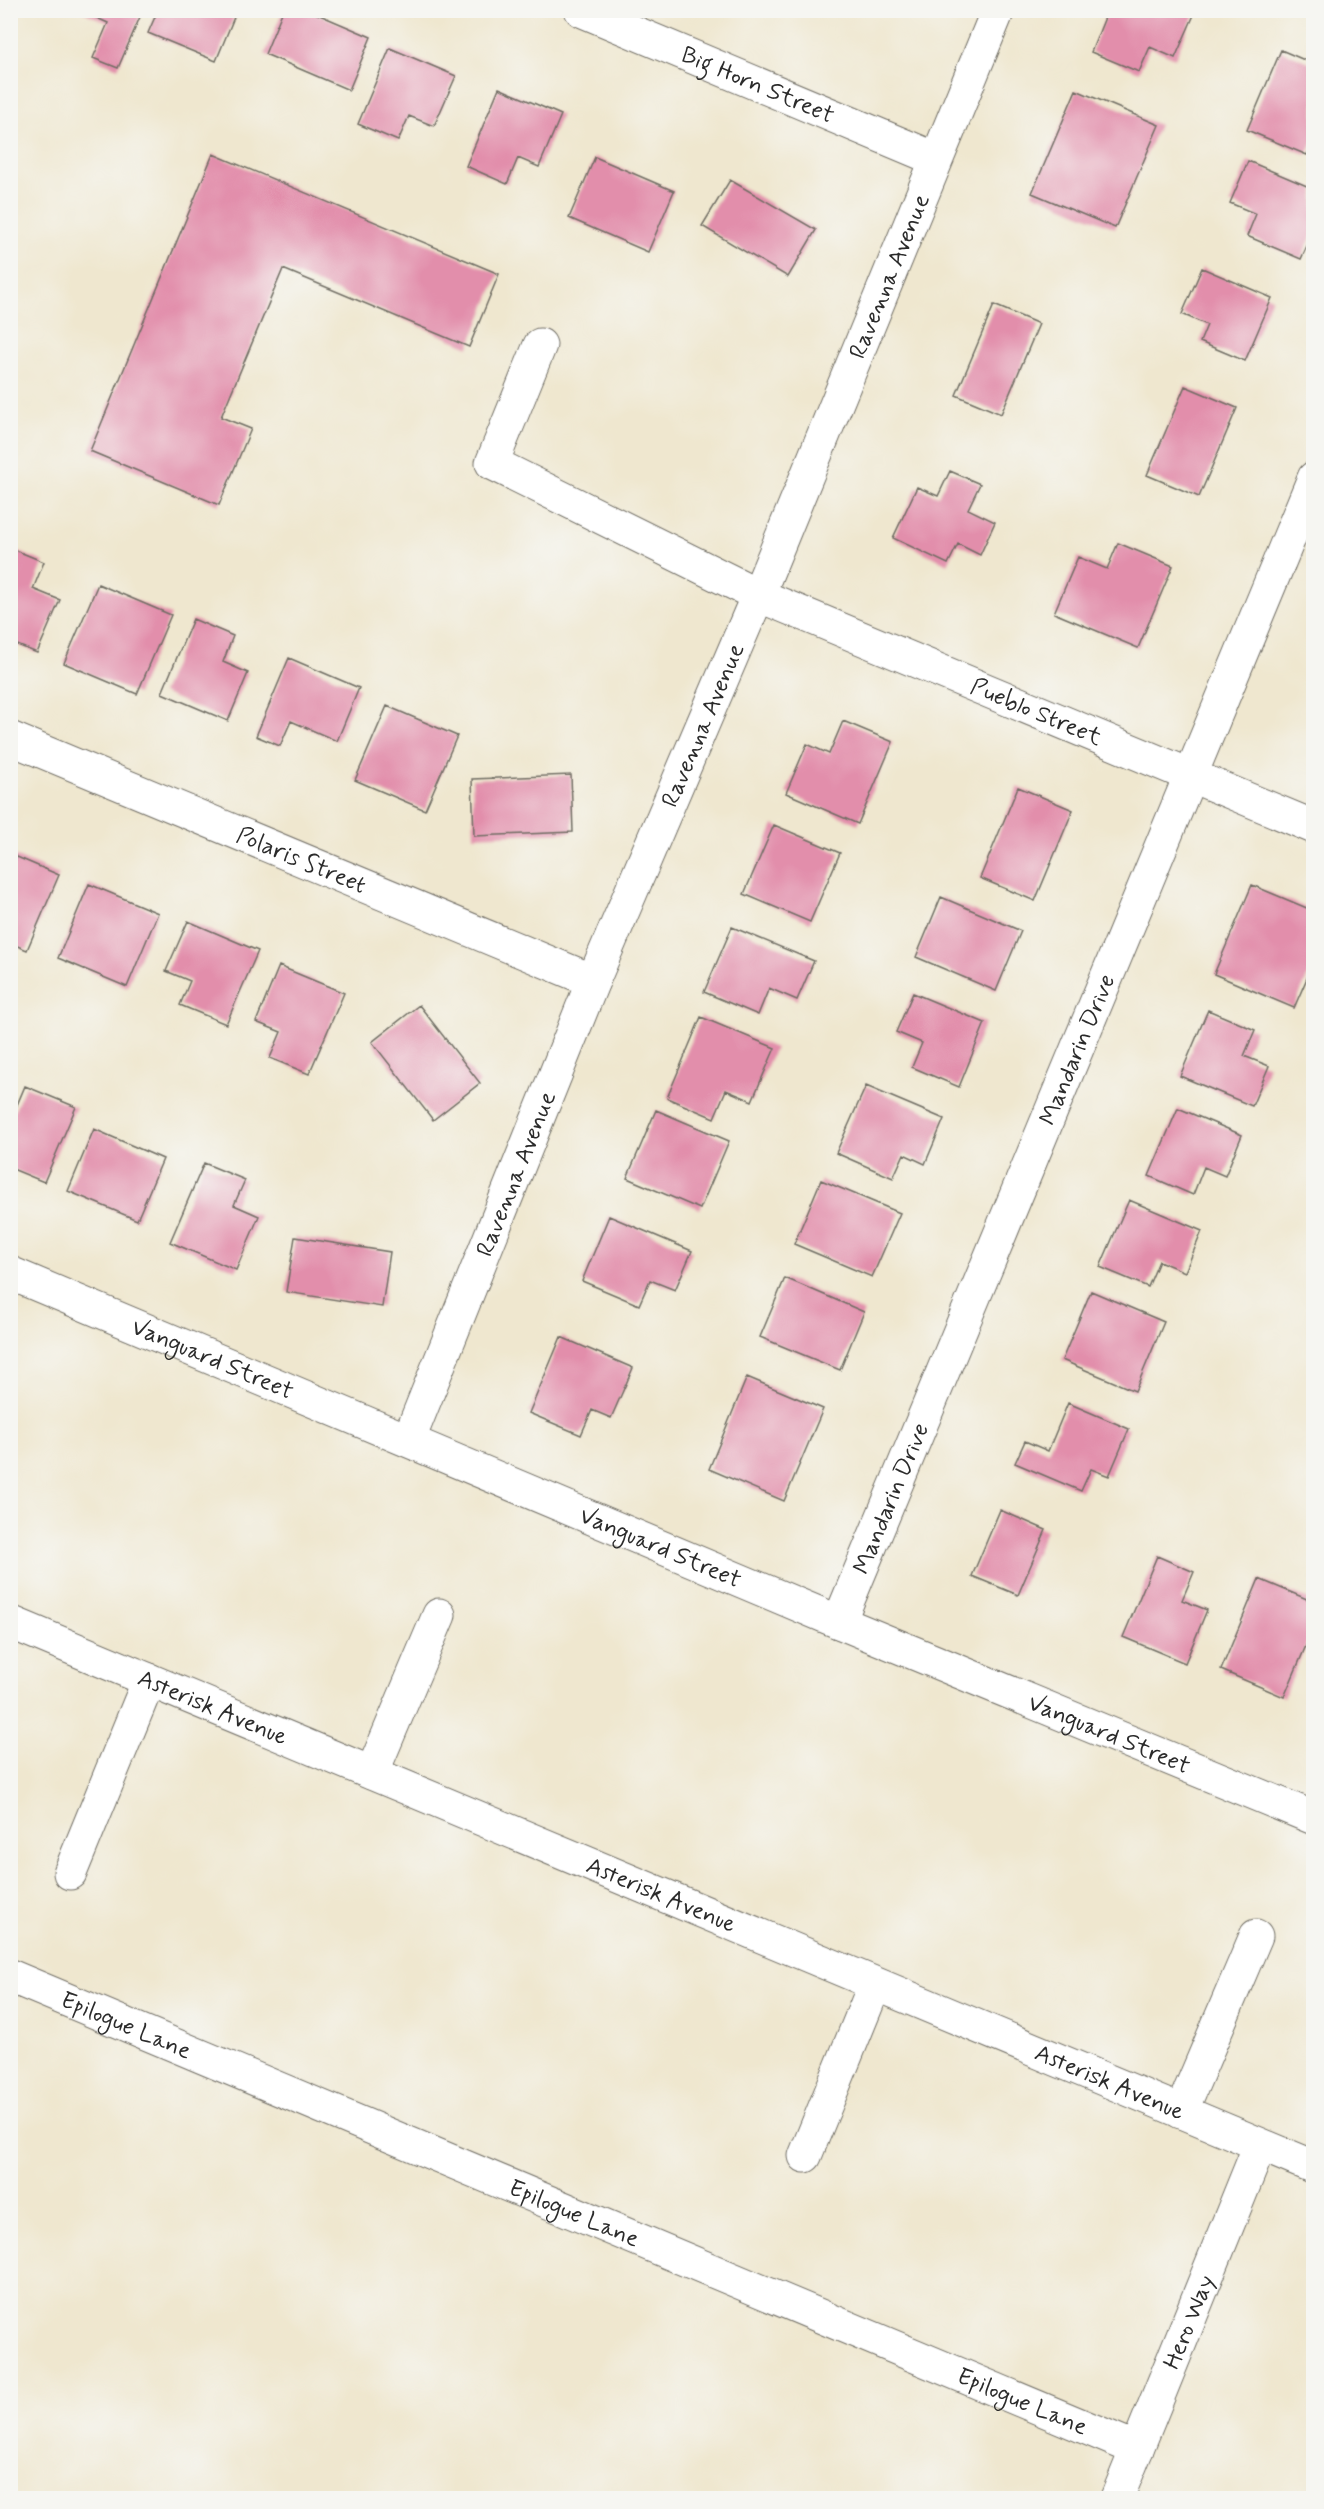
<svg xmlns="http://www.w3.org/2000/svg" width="1324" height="2509" viewBox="0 0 1324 2509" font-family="Mynerve,sans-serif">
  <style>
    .building { fill: #e28eab }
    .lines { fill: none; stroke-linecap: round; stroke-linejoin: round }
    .minor-casing { stroke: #706d64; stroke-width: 35 }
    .minor { stroke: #fff; stroke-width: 33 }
    .labels { text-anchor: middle; stroke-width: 5; stroke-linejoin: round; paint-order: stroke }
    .street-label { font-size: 24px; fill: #2b2b2b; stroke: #f6f6f2 }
  </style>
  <rect width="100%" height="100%" fill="#f6f6f2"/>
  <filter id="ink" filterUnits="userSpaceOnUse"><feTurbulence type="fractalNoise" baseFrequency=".0167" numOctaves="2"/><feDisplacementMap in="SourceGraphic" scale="12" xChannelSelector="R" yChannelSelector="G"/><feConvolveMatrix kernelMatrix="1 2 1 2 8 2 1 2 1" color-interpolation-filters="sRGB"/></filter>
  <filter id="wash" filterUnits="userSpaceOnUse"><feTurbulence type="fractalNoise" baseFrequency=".008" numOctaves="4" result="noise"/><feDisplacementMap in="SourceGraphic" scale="24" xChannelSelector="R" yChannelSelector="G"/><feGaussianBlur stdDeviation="1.35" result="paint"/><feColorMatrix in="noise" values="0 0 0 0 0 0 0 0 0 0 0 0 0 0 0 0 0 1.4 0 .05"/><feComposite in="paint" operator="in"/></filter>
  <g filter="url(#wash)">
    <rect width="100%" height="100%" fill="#efe7cf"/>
    <g id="blocks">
      <path class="building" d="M79 10H143L118 68 93 58 108 23Z
        M158 10H237L216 61 148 33Z
        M283 10H308L371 37 349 90 265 54Z
        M1108 10H1183L1194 15 1175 58 1150 47 1139 72 1091 52Z
        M390 48 456 76 434 126 409 116 398 141 358 124Z
        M1281 50 1314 64V141L1307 155 1247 130Z
        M499 88 561 115 539 167 518 158 507 184 466 166Z
        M1076 90 1159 125 1115 228 1032 193Z
        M213 154 499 274 469 347 283 269 221 417 251 429 219 505 90 451Z
        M595 157 674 191 648 252 569 218Z
        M1248 161 1314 189V231L1301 259 1247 236 1256 214 1230 203Z
        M730 180 816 230 788 277 702 226Z
        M1202 268 1272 298 1245 361 1200 342 1207 325 1182 314Z
        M994 305 1039 324 1001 414 956 395Z
        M1185 386 1237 408 1199 497 1147 475Z
        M950 471 980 484 968 509 995 522 980 555 958 544 948 564 893 538 917 487 938 496Z
        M1118 543 1173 566 1138 648 1054 613 1078 557 1107 569Z
        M10 548 44 562 33 589 60 600 37 653 10 642Z
        M98 584 171 615 137 694 64 663Z
        M193 619 233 636 223 662 248 673 228 721 162 693Z
        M289 658 359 688 337 741 291 721 280 746 256 736Z
        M387 706 457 736 425 810 355 780Z
        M843 721 893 742 858 824 786 793 807 744 829 754Z
        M571 775 573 832 474 836 472 779Z
        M1018 787 1073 810 1035 901 980 878Z
        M774 825 840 853 810 922 744 894Z
        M10 854 59 875 27 950 10 943Z
        M89 884 158 913 127 987 58 958Z
        M1252 885 1314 911V962L1294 1008 1214 974Z
        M941 897 1021 931 996 991 916 957Z
        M188 921 258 951 226 1024 180 1005 190 981 166 971Z
        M732 927 814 961 797 1000 769 988 758 1015 704 992Z
        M279 966 344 993 309 1074 270 1058 281 1032 256 1022Z
        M913 993 985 1023 959 1087 912 1067 922 1043 896 1032Z
        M419 1005 480 1083 433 1120 372 1042Z
        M1208 1010 1255 1030 1244 1056 1269 1066 1252 1106 1180 1076Z
        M701 1017 775 1048 752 1101 726 1090 714 1118 667 1098Z
        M25 1086 76 1107 44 1182 10 1168V1111L14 1112Z
        M866 1086 944 1119 925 1164 904 1154 893 1178 836 1153Z
        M1178 1108 1242 1135 1225 1176 1204 1167 1193 1195 1149 1176Z
        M656 1110 729 1141 700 1209 627 1178Z
        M94 1129 163 1159 137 1220 68 1191Z
        M204 1163 245 1180 234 1205 259 1216 236 1270 170 1242Z
        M821 1180 900 1213 872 1277 794 1244Z
        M1129 1200 1202 1231 1185 1272 1159 1261 1148 1287 1100 1267Z
        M609 1216 692 1251 675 1290 650 1280 639 1305 582 1281Z
        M295 1237 390 1252 382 1307 286 1292Z
        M785 1278 864 1312 840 1370 760 1337Z
        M1091 1291 1164 1322 1135 1391 1062 1360Z
        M561 1337 633 1368 611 1418 592 1410 581 1435 529 1413Z
        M747 1377 823 1409 784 1501 709 1469Z
        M1068 1403 1129 1429 1109 1476 1091 1469 1081 1491 1015 1463 1025 1441 1048 1451Z
        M1000 1510 1046 1530 1018 1595 972 1576Z
        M1157 1556 1194 1572 1182 1600 1207 1610 1185 1663 1123 1637Z
        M1259 1579 1314 1602V1627L1284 1697 1221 1670Z"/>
    </g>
  </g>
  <g filter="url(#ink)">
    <use href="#blocks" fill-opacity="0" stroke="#706d64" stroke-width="1.5"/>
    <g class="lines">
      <g class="minor-casing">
        <g id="minor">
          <path id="s1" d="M581 10 936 159"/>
          <path id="s2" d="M540 345 492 463 758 595 1314 827"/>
          <path id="s3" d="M10 738 593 981"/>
          <path id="s4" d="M10 1273 839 1622 1314 1818"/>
          <path id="s5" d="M409 1439 593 981 758 595 998 10"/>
          <path id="s6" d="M10 1622 1314 2167"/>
          <path id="s7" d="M839 1622 1314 478"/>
          <path d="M372 1773 439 1615"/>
          <path d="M70 1873 149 1680"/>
          <path id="s8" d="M10 1976 1137 2449"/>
          <path d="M1181 2112 1256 1936"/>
          <path d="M805 2156 875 1984"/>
          <path id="s9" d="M1117 2498 1260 2145"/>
        </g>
      </g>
      <use href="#minor" class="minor"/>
    </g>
  </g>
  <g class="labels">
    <g class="street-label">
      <text dy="8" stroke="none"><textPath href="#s1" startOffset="192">Big Horn Street</textPath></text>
      <text dy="8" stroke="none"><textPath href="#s5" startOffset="1258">Ravenna Avenue</textPath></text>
      <text dy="8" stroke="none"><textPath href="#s2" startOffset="726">Pueblo Street</textPath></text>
      <text dy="8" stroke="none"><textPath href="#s5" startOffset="772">Ravenna Avenue</textPath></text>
      <text dy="8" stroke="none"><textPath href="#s3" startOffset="316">Polaris Street</textPath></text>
      <text dy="8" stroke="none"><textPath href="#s7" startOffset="620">Mandarin Drive</textPath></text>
      <text dy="8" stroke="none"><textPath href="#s5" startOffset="286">Ravenna Avenue</textPath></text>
      <text dy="8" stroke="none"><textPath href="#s4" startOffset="220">Vanguard Street</textPath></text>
      <text dy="8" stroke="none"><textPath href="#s7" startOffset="134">Mandarin Drive</textPath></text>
      <text dy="8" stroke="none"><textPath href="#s4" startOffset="706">Vanguard Street</textPath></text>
      <text dy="8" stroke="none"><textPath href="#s6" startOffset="220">Asterisk Avenue</textPath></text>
      <text dy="8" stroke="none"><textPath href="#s4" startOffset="1192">Vanguard Street</textPath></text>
      <text dy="8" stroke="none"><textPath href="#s6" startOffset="706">Asterisk Avenue</textPath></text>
      <text dy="8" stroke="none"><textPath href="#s8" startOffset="126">Epilogue Lane</textPath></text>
      <text dy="8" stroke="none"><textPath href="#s6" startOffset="1192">Asterisk Avenue</textPath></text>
      <text dy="8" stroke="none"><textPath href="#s8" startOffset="612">Epilogue Lane</textPath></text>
      <text dy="8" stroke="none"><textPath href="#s9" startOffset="190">Hero Way</textPath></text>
      <text dy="8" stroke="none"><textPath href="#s8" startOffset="1098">Epilogue Lane</textPath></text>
    </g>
  </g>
  <rect width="1324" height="2509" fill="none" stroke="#f6f6f2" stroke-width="36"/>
</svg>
